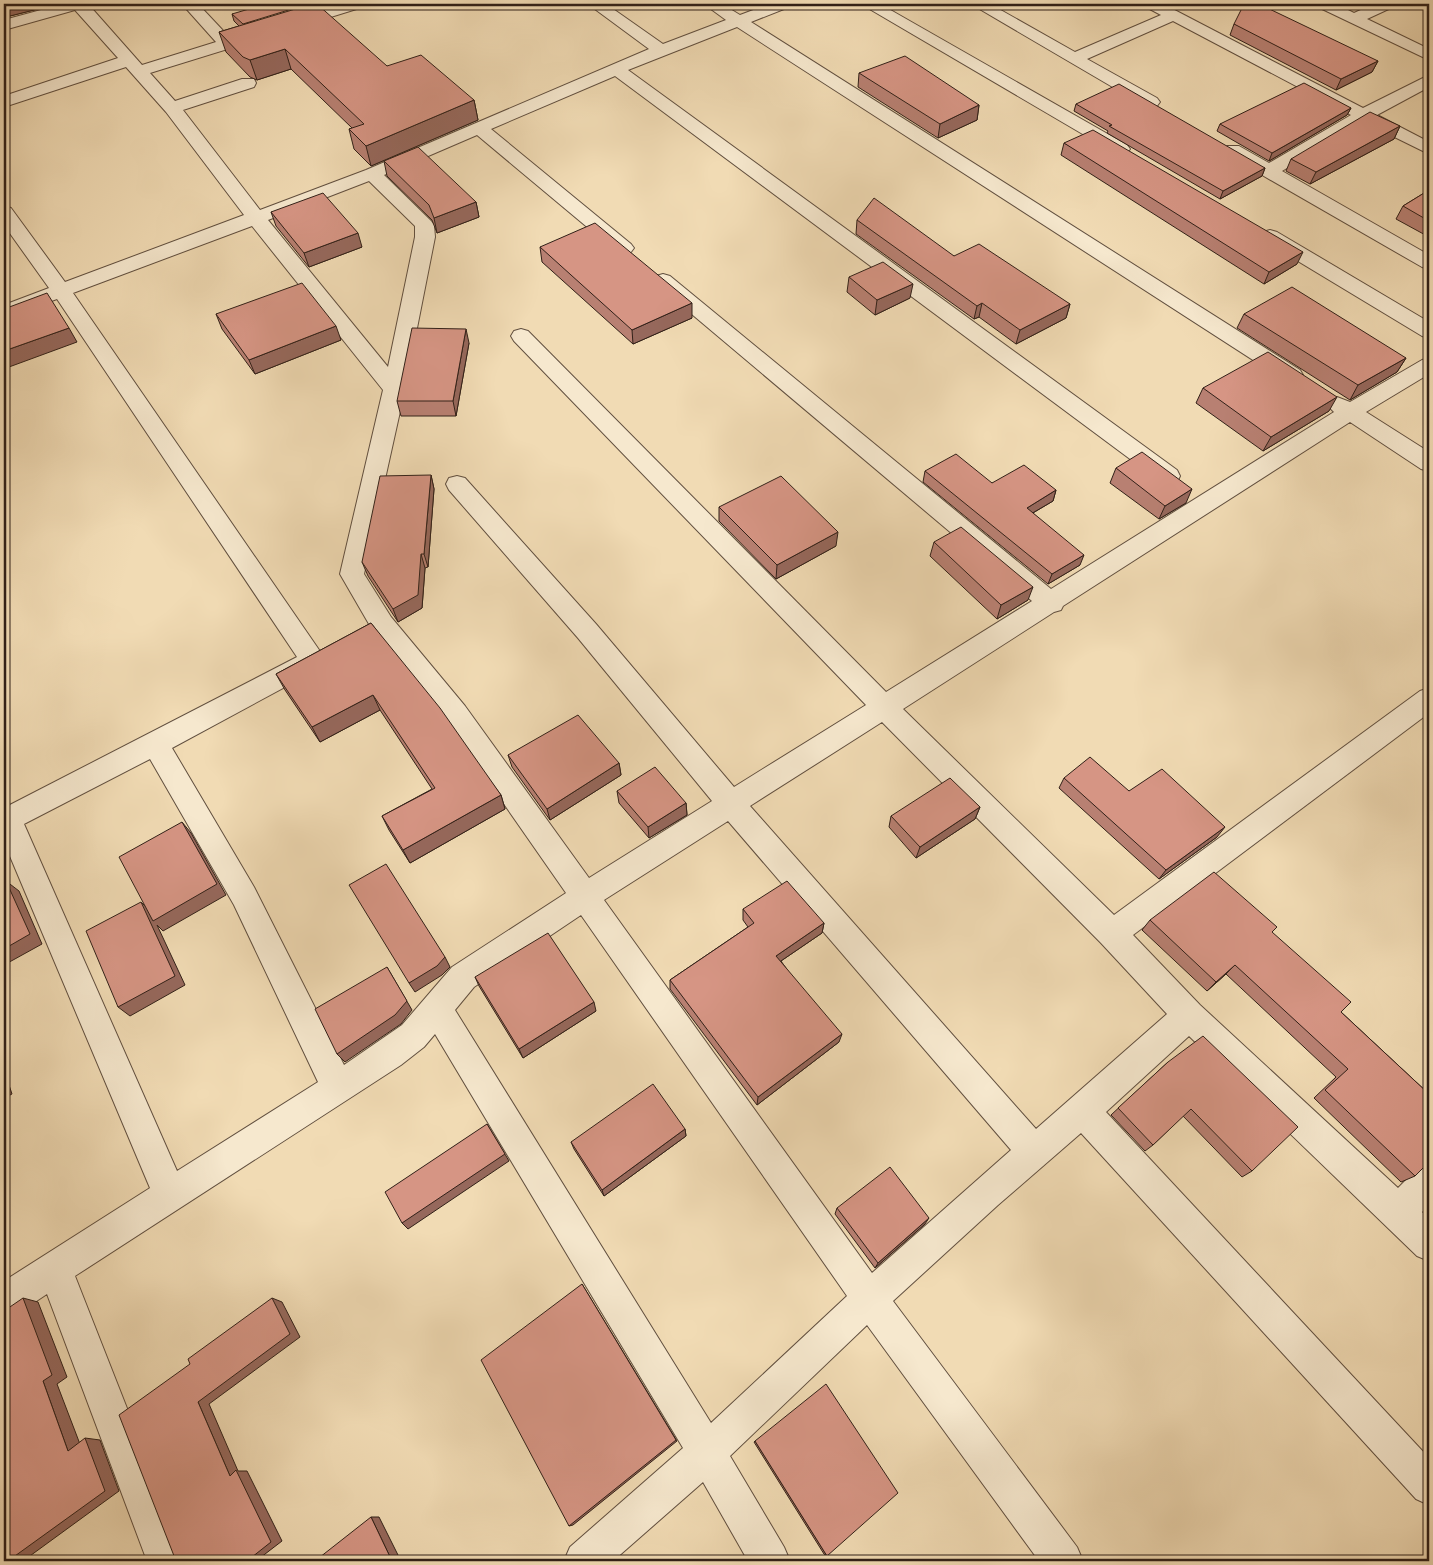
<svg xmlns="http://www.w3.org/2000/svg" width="1433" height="1565" viewBox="0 0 1433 1565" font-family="Vollkorn,serif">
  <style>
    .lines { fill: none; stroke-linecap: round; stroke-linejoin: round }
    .street-casing { stroke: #614f3f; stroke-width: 2 }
    .street { fill: #f6e8ce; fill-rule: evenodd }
    .wall { fill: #b88072; stroke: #312018 }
    .shaded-wall { fill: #96685c; stroke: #312018 }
    .building { fill: #d69584; stroke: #312018 }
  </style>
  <rect width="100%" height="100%" fill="#f1dbb4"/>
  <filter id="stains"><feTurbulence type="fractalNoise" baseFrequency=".004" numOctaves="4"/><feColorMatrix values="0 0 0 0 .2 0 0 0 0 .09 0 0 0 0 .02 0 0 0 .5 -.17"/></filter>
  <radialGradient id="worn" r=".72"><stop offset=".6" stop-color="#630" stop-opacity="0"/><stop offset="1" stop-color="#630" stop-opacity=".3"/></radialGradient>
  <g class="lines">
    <g class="street-casing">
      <path id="street" d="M63 4H88L142 65 216 42 182 4H198L230 38 341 4H365L363 7 150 73 175 101 242 79H254L256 83 254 87 183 110 260 210 366 170 649 49 588 4H606L663 44 726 20 704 4H722L740 15 769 4H791L789 7 751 22 1300 370 1303 375 1300 380 1292 382 1284 380 737 27 628 70 1177 470 1180 476 1177 482 1169 484 1161 482 615 76 491 129 631 244 634 248 631 252H617L477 135 384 175 431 221 434 225 435 237 405 389 364 574 391 617 465 706 589 878 712 801 578 638 449 490 446 484 449 478 457 476 465 478 596 624 734 787 866 705 514 341 511 336 514 331 521 329 528 331 886 692 1032 601 656 284 653 280 656 276 663 274 670 276 1051 589 1334 412 1326 404 1329 399 1337 397 1350 402 1422 360 1429 358V374L1366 412 1429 452V471L1421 469 1350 422 1063 606 1061 610 1054 612 903 709 1114 915 1420 691 1429 688V713L1133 935 1200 1005 1398 1188 1417 1169 1429 1164V1205L1422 1212 1429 1220V1261L1417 1256 1189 1036 1106 1112 1429 1458V1505L1416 1499 1081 1133 998 1205 893 1301 1077 1547 1083 1561H1039L867 1325 730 1456 784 1547 790 1561H748L703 1482 613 1561H564L570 1547 683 1448 435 1034 424 1047 401 1065 75 1276 187 1561H147L47 1294 17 1314 4 1319V1281L150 1188 4 842V808L297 657 57 299 4 318V305L49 288 4 225V206L11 208 65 282 244 215 166 112 126 67 4 107V96L118 58 75 10 4 30V20ZM369 181 415 226V237L388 367 268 220ZM252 226 383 390 340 574 373 631 447 722 566 893 452 967 402 1025 344 1065 254 887 172 748 322 667 326 660 73 293ZM882 722 1101 943 1167 1014 1036 1129 750 806ZM150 759 234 905 318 1082 177 1171 24 824ZM728 821 1011 1150 872 1273 604 900ZM581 915 847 1296 711 1423 455 1010 474 987Z
        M861 4H880L1127 145 1130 149 1127 153H1115Z
        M971 4H990L1075 52 1161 15 1146 7 1144 4H1163L1363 108 1429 75V87L1377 115 1429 142V154L1364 122 1282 171 1429 255V269L1422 267 1262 175 1224 150 1227 146H1239L1269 163 1351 115 1173 21 1087 59 1157 98 1160 102 1157 106H1145Z
        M1316 4H1336L1354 13 1374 4H1395L1393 7 1367 19 1429 49V60L1318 7Z
        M1270 230 1277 232 1429 322V338L1422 336 1263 240 1260 236 1263 232Z"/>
    </g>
    <use href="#street" class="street"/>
  </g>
  <path class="wall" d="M4 4H58L10 16 4 8Z
    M232 14 387 66 474 100 478 120 371 166 354 149 349 129 352 128 291 69 257 80 250 77 226 52 219 32 239 26 234 21Z
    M1234 24 1378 61 1372 72 1336 90 1230 35Z
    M859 73 979 105 977 120 938 138 858 87Z
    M1076 104 1265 168 1262 176 1220 199 1107 133 1108 131 1074 111Z
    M1351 108 1347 115 1269 161 1217 131 1220 124Z
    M1400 126 1394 139 1310 184 1286 171 1291 159Z
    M1064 143 1297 264 1264 284 1061 155Z
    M384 161 476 202 479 217 437 233 432 220 387 176Z
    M1429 190V237L1396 219 1403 206Z
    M271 212 362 247 309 267 276 226Z
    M857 220 954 256 1070 304 1066 318 1016 344 979 317 974 319 856 234Z
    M540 247 692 318 633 344 542 262Z
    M849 277 910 298 875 315 847 292Z
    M216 314 341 340 255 374 222 329Z
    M1244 314 1406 358 1397 372 1350 400 1237 328Z
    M469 343 456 416H401L397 401Z
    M1203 388 1329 411 1263 451 1196 403Z
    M1116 468 1186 503 1159 519 1110 483Z
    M925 471 992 483 1056 490 1053 501 1033 513 1080 565 1048 584 923 482Z
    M431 475 434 489 428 567 425 568 422 608 398 622 368 576 362 562Z
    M719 507 836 546 776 579 719 521Z
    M934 542 1028 600 997 619 930 556Z
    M371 623 501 795 505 809 410 863 389 830 382 816 432 789 380 710 320 742 285 690 276 674Z
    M508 755 619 763 621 775 550 820 512 767Z
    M1064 778 1129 791 1217 837 1159 879 1059 788Z
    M617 791 686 803 687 815 649 838 619 803Z
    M980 807 975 819 916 858 889 827 891 816Z
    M743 909 824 923 822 933 781 961 839 1042 757 1105 670 989V980L748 927 743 920Z
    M1150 920 1272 933 1341 1012 1429 1094V1163V1162L1415 1176 1401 1182 1314 1098 1336 1077 1226 974 1207 991 1142 930Z
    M475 977 596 1011 523 1058 479 986Z
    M1168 1062 1252 1171 1242 1177 1183 1116 1153 1145 1145 1151 1111 1115Z
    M685 1129 686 1136 604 1196 574 1149 571 1142Z
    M837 1208 925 1224 875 1268 835 1214Z
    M755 1441 827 1556 824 1554 754 1442Z"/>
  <path class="shaded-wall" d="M4 4H58L10 16Z
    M285 49 291 69 257 80 250 60Z
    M1378 61 1372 72 1336 90 1341 79Z
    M474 100 478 120 371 166 366 146Z
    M979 105 977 120 938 138 940 124Z
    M1351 108 1347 115 1269 161 1272 153Z
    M1400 126 1394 139 1310 184 1316 172Z
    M1265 168 1262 176 1220 199 1223 191Z
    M476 202 479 217 437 233 434 218Z
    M358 233 362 247 309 267 304 253Z
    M1303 252 1297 264 1264 284 1269 272Z
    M913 284 910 298 875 315 877 300Z
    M692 303V318L633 344 632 330Z
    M982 303 979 317 974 319 977 306Z
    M1070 304 1066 318 1016 344 1020 330Z
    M336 326 341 340 255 374 249 360Z
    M69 328 77 342 9 367 4 358V351Z
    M466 329 469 343 456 416 453 401Z
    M1406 358 1397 372 1350 400 1358 385Z
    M1337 397 1329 411 1263 451 1271 437Z
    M431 475 434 489 428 567 424 554Z
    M1192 489 1186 503 1159 519 1165 506Z
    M1056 490 1053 501 1024 518 1027 508Z
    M838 532 836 546 776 579 777 565Z
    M421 554 425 568 422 608 398 622 393 609Z
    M1084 555 1080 565 1048 584 1052 574Z
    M1033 587 1028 600 997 619 1001 605Z
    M373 695 380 710 320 742 312 727Z
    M619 763 621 775 550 820 547 809Z
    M501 795 505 809 410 863 403 850Z
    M686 803 687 815 649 838 648 827Z
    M980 807 975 819 916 858 920 847Z
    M182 822 191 833 226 895 163 931 157 925 185 985 130 1016 118 1007 141 902 151 912Z
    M1225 827 1217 837 1159 879 1166 870Z
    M6 881 19 891 42 944 4 965Z
    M824 923 822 933 775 965 776 956Z
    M445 957 450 967 442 975 415 992 409 983Z
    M1235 965 1226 974 1207 991 1216 982Z
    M387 967 412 1010 401 1024 345 1062 337 1054Z
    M594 1002 596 1011 523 1058 519 1049Z
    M842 1034 839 1042 757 1105 758 1097Z
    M4 1070 12 1094 4 1098Z
    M487 1124 509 1161 408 1229 402 1223Z
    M685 1129 686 1136 604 1196 602 1190Z
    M929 1218 925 1224 875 1268 878 1263Z
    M582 1284 677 1441 573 1525 569 1526Z
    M23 1298 38 1302 67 1377 57 1384 83 1452 68 1451 43 1381Z
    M272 1298 282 1302 300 1337 209 1404 238 1471H247L282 1541 256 1561H247L230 1476 198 1402Z
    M85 1438 100 1440 119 1491 23 1561H8Z
    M371 1517H379L401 1561H392Z"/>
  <path class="building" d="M266 4H308L243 24 232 14Z
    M312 4H317L387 66 421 55 474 100 366 146 349 129 364 124 285 49 250 60 243 57 219 32Z
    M1244 4H1259L1378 61 1341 79 1234 24Z
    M905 56 979 105 940 124 859 73Z
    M1304 83 1351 108 1272 153 1220 124Z
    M1119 84 1265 168 1223 191 1109 126 1112 125 1076 104Z
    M1370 112 1400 126 1316 172 1291 159Z
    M1093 130 1303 252 1269 272 1064 143Z
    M418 147 476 202 434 218 429 205 384 161Z
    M1429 190V221L1403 206Z
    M323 193 358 233 304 253 271 212Z
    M874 198 954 256 979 244 1070 304 1020 330 982 303 977 306 857 220Z
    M595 223 692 303 632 330 540 247Z
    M883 262 913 284 877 300 849 277Z
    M302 283 336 326 249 360 216 314Z
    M1292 287 1406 358 1358 385 1244 314Z
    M47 293 69 328 4 351V309Z
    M412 328 466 329 453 401H397Z
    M1268 352 1337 397 1271 437 1203 388Z
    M1142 452 1192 489 1165 506 1116 468Z
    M956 454 992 483 1024 465 1056 490 1027 508 1084 555 1052 574 925 471Z
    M431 475 424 554H421L418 595 393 609 362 562 380 476Z
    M781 476 838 532 777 565 719 507Z
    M961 527 1033 587 1001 605 934 542Z
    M371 623 440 708 501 795 403 850 382 816 435 788 373 695 312 727 276 674Z
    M578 715 619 763 547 809 508 755Z
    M1090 757 1129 791 1162 769 1225 827 1166 870 1064 778Z
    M655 767 686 803 648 827 617 791Z
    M950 778 980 807 920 847 891 816Z
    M182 822 217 884 153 921 119 857Z
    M386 864 445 957 437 966 409 983 349 885Z
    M1214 872 1277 927 1272 932 1351 1002 1341 1012 1429 1094V1162L1415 1176 1325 1090 1348 1069 1235 965 1216 982 1150 920Z
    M6 881 30 934 4 949V882Z
    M787 881 824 923 776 956 842 1034 758 1097 670 980 754 923 743 909Z
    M141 902 175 976 118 1007 86 931Z
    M548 933 594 1002 519 1049 475 977Z
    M387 967 407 1001 395 1015 337 1054 315 1009Z
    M1203 1036 1298 1127 1252 1171 1191 1109 1153 1145 1118 1108 1168 1062Z
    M653 1084 685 1129 602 1190 571 1142Z
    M487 1124 505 1154 402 1223 385 1192Z
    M890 1167 929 1218 878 1263 837 1208Z
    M582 1284 676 1440 569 1526 481 1360Z
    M23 1298 52 1375 43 1381 68 1451 85 1438 105 1491 8 1561H4V1311Z
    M272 1298 290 1334 198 1402 230 1476 236 1470 271 1542 247 1561H176L119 1415 190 1364 188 1359Z
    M826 1384 898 1493 827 1556 755 1441Z
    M371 1517 392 1561H315Z"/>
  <rect width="1433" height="1565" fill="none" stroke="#f1dbb4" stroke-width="20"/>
  <rect x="5" y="5" width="1423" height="1555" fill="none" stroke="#312018" stroke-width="2.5"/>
  <rect x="10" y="10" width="1413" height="1545" fill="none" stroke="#312018"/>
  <rect width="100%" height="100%" filter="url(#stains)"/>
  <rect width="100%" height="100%" fill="url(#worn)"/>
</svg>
